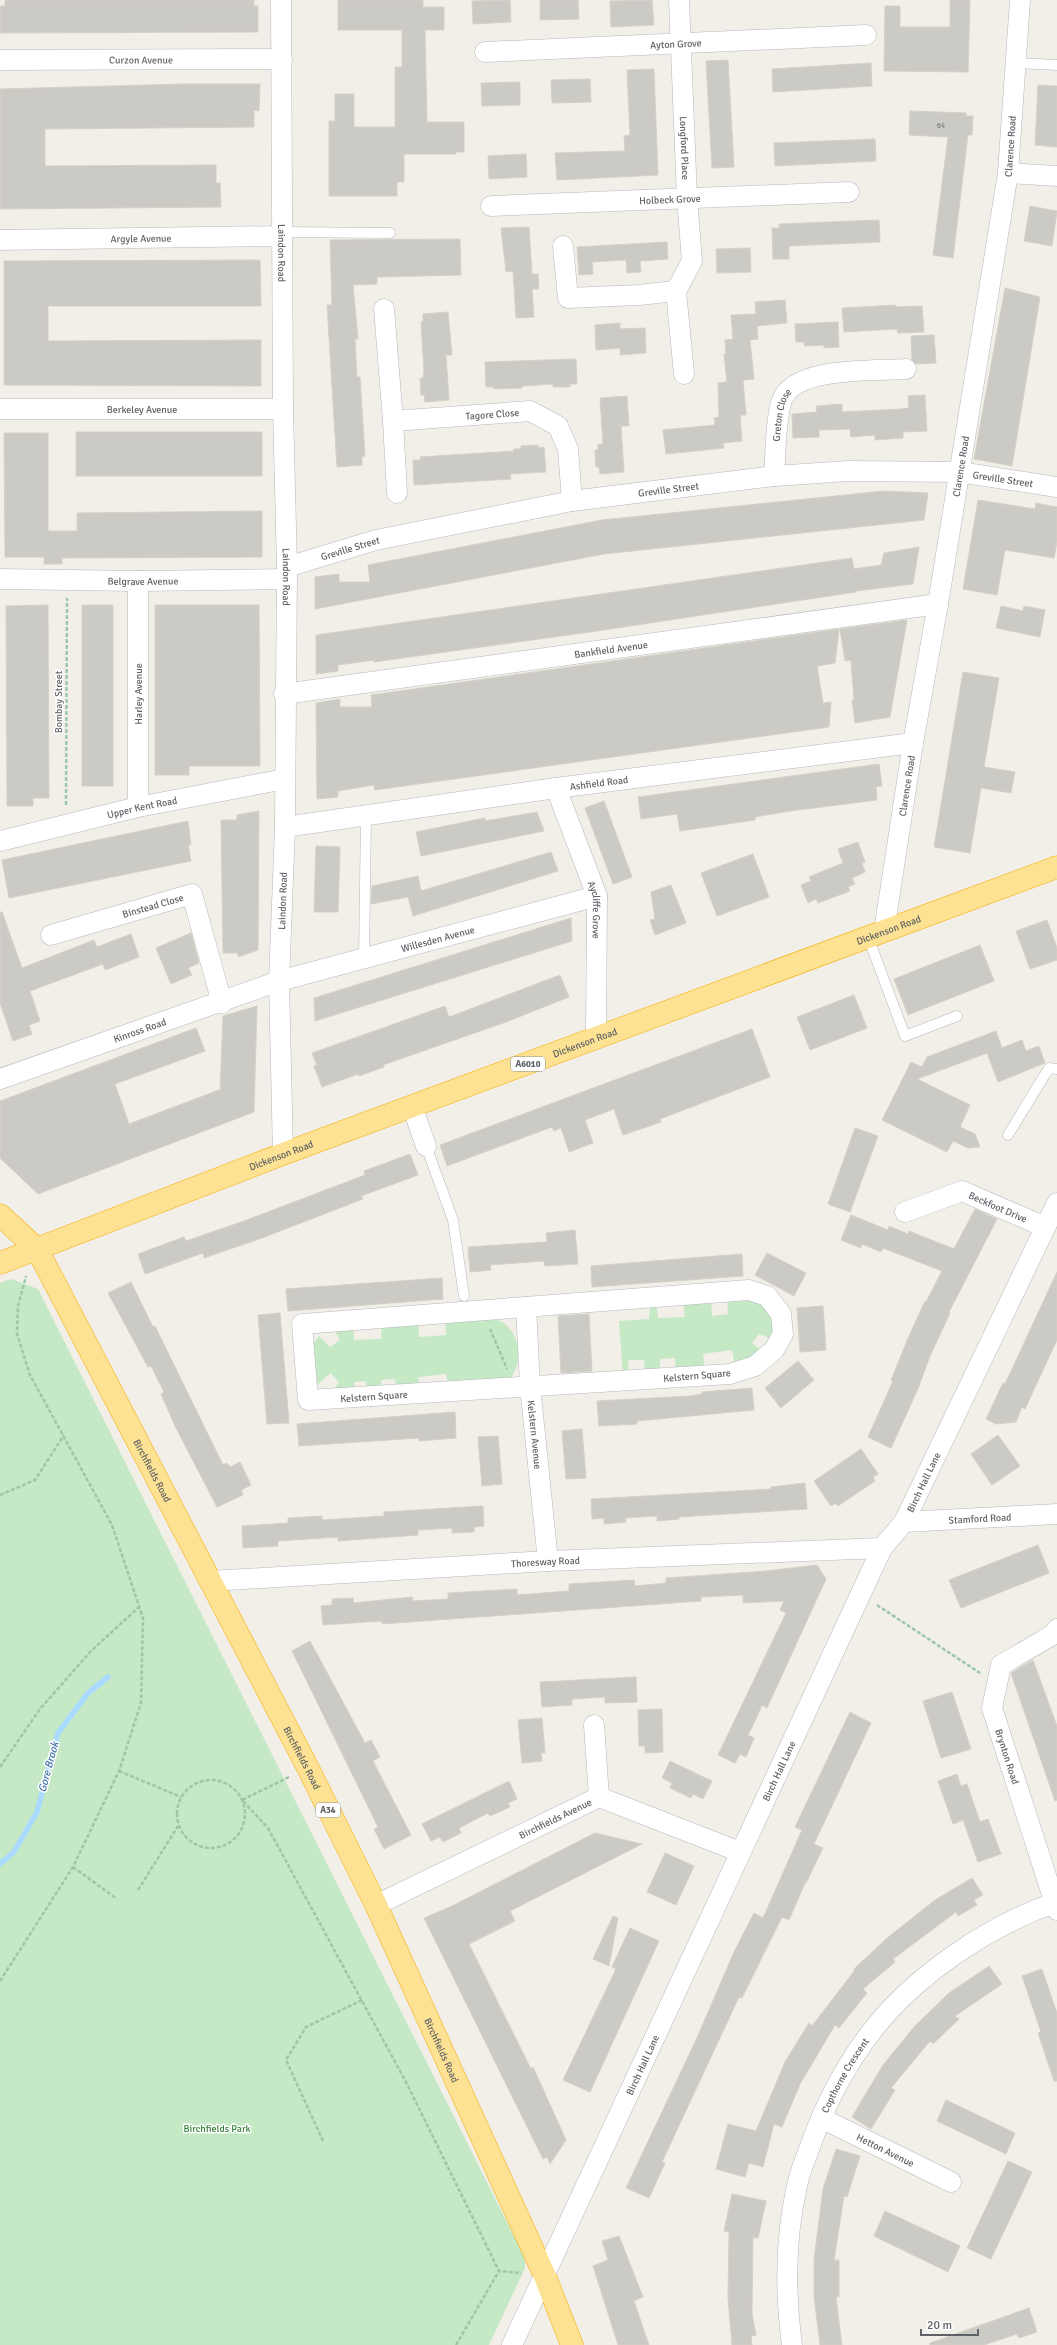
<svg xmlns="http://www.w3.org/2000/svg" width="1057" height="2345" viewBox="0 0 1057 2345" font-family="Signika,sans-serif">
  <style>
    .green { fill: #c5e8c5 }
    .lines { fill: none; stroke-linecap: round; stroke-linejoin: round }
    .stream { stroke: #aadaff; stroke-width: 5.5 }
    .building { fill: #cccac5; stroke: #d6d1c6 }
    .lane-casing { stroke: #b5b8bc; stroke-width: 11 }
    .street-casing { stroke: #b5b8bc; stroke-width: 21 }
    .highway-casing { stroke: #f9ab00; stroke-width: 23 }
    .path { stroke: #9cc7a9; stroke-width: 2.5; stroke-dasharray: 4 2; stroke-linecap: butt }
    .lane { stroke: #fff; stroke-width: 10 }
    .street { stroke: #fff; stroke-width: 20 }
    .highway { stroke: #fde293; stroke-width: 22 }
    .labels { text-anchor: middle; stroke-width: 3; stroke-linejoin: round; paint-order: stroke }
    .number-label { font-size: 8px; fill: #7a7d7f }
    .shield { fill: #fff; stroke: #8f9295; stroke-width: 1 }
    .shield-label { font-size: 9px; font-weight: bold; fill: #5f6368 }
    .street-label { font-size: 10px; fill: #5f6368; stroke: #fff }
    .park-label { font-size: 10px; fill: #348238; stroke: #fff }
    .water-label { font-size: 11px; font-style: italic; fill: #4174aa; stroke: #fff }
  </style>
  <rect width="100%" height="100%" fill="#f1efe8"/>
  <path class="green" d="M11 1279 38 1289 525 2258V2268L489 2345H0V1283Z
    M727 1297 763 1302C771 1314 778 1324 772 1339L759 1334 752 1343 763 1352 735 1367 732 1350 703 1354 705 1370 676 1373 675 1358 660 1359V1374H645L644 1360H628L629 1375H623L619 1321 649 1319 650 1304 656 1302 658 1318 685 1317 683 1300 711 1298 712 1316 728 1314Z
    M492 1318C519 1325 525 1356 511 1378L449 1389 446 1374 418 1377 420 1391 396 1393 395 1379 381 1380 382 1394H367L366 1381 354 1382V1395L329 1394 339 1383 331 1373 318 1384 315 1379 314 1343 319 1336 330 1347 340 1340 333 1328 353 1324 354 1340 381 1339 382 1322 418 1320 419 1337 446 1335 445 1319Z"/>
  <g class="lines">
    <path class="stream" d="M0 1864 14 1852 37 1812 58 1733 88 1693 108 1677"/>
  </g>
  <path class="building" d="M5 0H254V6H258V32L0 33V6H5Z
    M338 0H423V7H444V30H425L427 122H464V152H456V154H404V182H397V196H329V121H335V94H354V127H395V67H402V30H338Z
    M510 0 511 22 473 24 472 1Z
    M540 0H578L579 19 540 20Z
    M652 0 654 25 611 27 610 1Z
    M950 0H970L968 72 884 71 885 6H900V27H950Z
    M728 60 734 167 712 168 706 61Z
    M871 63 872 86 773 92 772 69Z
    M654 69 658 175 557 180 555 153 625 151 624 136 630 135 627 70Z
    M590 79 591 102 552 103 551 80Z
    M520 82V105L482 106 481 83Z
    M182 84H260L259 111 254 110V127L45 129V166L216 165V183H220L221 207 0 209V89Z
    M1038 85 1057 86V147L1035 145Z
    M910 111 966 113V116H973L972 135H968L953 258 933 255 948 137 909 135Z
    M875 139 876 161 775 166 774 143Z
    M526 154 527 177 489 179 488 156Z
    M1030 206 1057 211 1052 246 1024 241Z
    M879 220 880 242 789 246V259H773L772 228H779V224Z
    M529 227 532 274H538L539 289H532L534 317 516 318 513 271 506 272 501 228Z
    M460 239 461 275 377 277V284L353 285 358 339H355L357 377H360L365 456 362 457V465L337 467 327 305H332L330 240Z
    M667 242 668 259 640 261 641 272 627 273 626 260 592 262 593 274 579 275 577 247Z
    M750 248 751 272 717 273 716 249Z
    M260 260 261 306H48V341L261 340V386L4 385V261Z
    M1005 288 1040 297 1012 466 974 459Z
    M785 300 787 323 757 326 758 339 750 340 754 379 743 380 746 415H740L742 441 723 443 724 448 666 454 663 430 715 425 714 418 719 417 718 383 727 382 724 354H726L725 340 733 339 731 315 756 314 755 302Z
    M896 305V307L922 306 924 332 898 333 897 329 844 332 842 308Z
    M448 312 452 355H446L449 400 425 402 424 395H421L420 378H423L424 371 421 322H423V314Z
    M838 322 839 347 824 348V345L805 346 804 342H796L795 324Z
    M620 323V329L645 328 646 353 620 355V348L596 350 595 325Z
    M934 335 936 363 916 364 912 360 911 336Z
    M576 359 577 384H570V387H553V384L522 386V388L494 389V387H486L485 362Z
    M925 395 927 431 903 432V438L875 440V435L851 437 850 429 819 430V437L793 438 792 414 817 412 816 406 842 404V412L901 409 909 408 908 396Z
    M627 396 629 426H621L624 472 600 474 599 467H596L595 450H598V444H603L600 398Z
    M76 432H262V476H76Z
    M4 433H48V531H77V513L262 511V557L62 558V564H44V557H5Z
    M538 445V448L544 447 546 472 510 474 511 479 414 485 413 460H421L420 457 514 451V449H521V446Z
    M884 491 928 493 924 520 604 554 315 609V577L339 574V582H370L368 565 602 520Z
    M978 500 1035 509 1036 503 1057 507V542L1054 558 1005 550 997 595 963 589Z
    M919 547 913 584 856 591V592L597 631 374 662V660L338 665V671L316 674V635L852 558 854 569 881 565 884 553Z
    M48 605 49 798H33V806H7L6 606Z
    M82 605H113V786H82Z
    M155 605H259L260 766H189V775H155Z
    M1001 606 1023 611 1024 606 1045 610 1040 637 996 628Z
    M907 620 890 717 855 723 852 700H854L851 660 845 661 840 629Z
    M839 629 835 663 817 666 823 703 831 702 829 727 375 790 374 785 338 791V797L317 799 316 703 340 699V707H372L371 695Z
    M963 672 999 678 984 767 1015 772 1011 793 981 788 970 853 934 847Z
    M879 764 882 786 876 787 877 800 790 811 755 817V820L680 831 677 814 641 819 638 797Z
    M604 801 632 877 613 884 585 808Z
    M259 811 258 950 238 957V953H223L221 820H237V815Z
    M537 812 544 831 421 856 416 832 485 818V821Z
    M188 821 191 845H188L191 861 9 898 2 860Z
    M858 842 865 862 862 863 865 872 852 878 855 884 848 887 850 891 818 903 816 899 808 903 801 885 811 881 809 877 843 863 838 849Z
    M316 846 340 847 338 912H314Z
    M551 852 558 871 413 916 408 897 371 904 372 886 418 876 421 891Z
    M753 854 769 897 717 916 701 873Z
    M671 885 686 923 655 935 650 920 655 919 651 892Z
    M0 912H2L22 968 94 940 97 947 131 934 139 957 105 970 103 964 30 991 40 1021 29 1025 32 1034 13 1041 0 1003Z
    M571 918 572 941 315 1021 314 998Z
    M1047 920 1057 948V960L1030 969 1016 931Z
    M191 933 199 963 188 968 192 975 171 984 156 948Z
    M980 945 994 981 908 1015 894 979Z
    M560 975 569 997 506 1022 383 1065 384 1067 359 1076 358 1074 322 1087 314 1066 317 1065 312 1053 445 1006 449 1017Z
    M854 995 867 1028 810 1050 797 1017Z
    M257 1006 254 1112 38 1194 0 1158V1101L196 1028 205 1051 115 1084 129 1124 219 1090 220 1093 223 1016Z
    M752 1029 770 1077 660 1119 661 1122 623 1135 614 1109 585 1120 593 1143 569 1152 561 1128 554 1131 552 1127 447 1166 440 1145Z
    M996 1031 1002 1048 1022 1040 1026 1051 1039 1046 1045 1063 998 1082 987 1053 917 1079 970 1105 960 1127 975 1134 980 1147 968 1148 953 1141 947 1152 882 1120 911 1062 922 1067 927 1057Z
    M855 1128 878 1136 850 1212 828 1204Z
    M410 1154 418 1175 361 1196 363 1199 262 1238 204 1258 203 1253 145 1274 138 1254 184 1237 186 1241 244 1221 365 1175 364 1171Z
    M975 1209 997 1219 949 1312 950 1313 930 1356 917 1391 891 1448 868 1437 893 1381 891 1380 909 1336 925 1301 926 1302 942 1271 883 1248 881 1252 862 1244 861 1248 841 1240 851 1215 888 1230 889 1226 908 1234 909 1231 954 1249Z
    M575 1230 578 1264 545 1266 544 1261 490 1265 491 1270 470 1272 468 1247 547 1242 546 1233Z
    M767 1253 806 1273 794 1296 755 1275Z
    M742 1254 743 1276 592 1287 591 1266Z
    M1057 1272V1340L1025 1409 1022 1407 1016 1422 996 1424 986 1419 1003 1383 1005 1384Z
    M442 1278 443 1299 288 1311 286 1289Z
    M131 1282 153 1327 155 1326 223 1465 227 1463 230 1467 240 1462 251 1485 241 1490 243 1495 217 1507 176 1428 161 1394 164 1392 151 1366 148 1367 108 1293Z
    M823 1306 826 1350 800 1352 797 1308Z
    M280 1313 289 1423 267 1424 258 1315Z
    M589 1314 592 1371 561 1373 558 1316Z
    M798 1361 814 1380 781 1408 765 1388Z
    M752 1388 754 1410 637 1421V1424L599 1426 597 1401 690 1396 702 1394V1392Z
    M455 1412 456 1438 419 1441V1438L299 1446 297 1424Z
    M582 1429 586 1478 566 1479 562 1431Z
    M998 1435 1020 1466 992 1485 971 1454Z
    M498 1436 502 1484 482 1486 478 1437Z
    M861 1449 878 1474 873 1477 875 1481 838 1506 836 1503 831 1506 814 1481Z
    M805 1483 807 1509 679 1517V1519L657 1521V1516L625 1518 626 1522 604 1524V1518L592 1519 591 1499 771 1489V1487Z
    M483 1506 484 1526 474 1527V1532L452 1533V1528L418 1530V1535L338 1541V1537L278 1541V1546L243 1548 242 1526 288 1523V1518L322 1516V1520L384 1516V1512Z
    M1038 1545 1049 1573 961 1608 949 1580Z
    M817 1565 826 1579 767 1708 762 1705 755 1721 748 1735 754 1738 746 1757 740 1754 735 1763 718 1755 786 1613 780 1610 784 1601 743 1603V1595L701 1597V1601L382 1624V1621L323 1625 321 1606 332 1605V1599L353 1598 354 1603 412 1597 413 1601 448 1599V1593L517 1589V1595L569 1591V1584L634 1580 635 1586 666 1583V1578L766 1571Z
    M310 1641 365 1743 371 1740 380 1757 373 1761 411 1835 384 1849 374 1829 378 1827 292 1651Z
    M1033 1660 1057 1726V1800L1055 1801 1011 1673Z
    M636 1677 637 1702 605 1703V1697L572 1699V1705L542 1707 540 1682Z
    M952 1692 971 1749 941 1758 923 1701Z
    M662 1709 663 1752 645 1753V1746H639L638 1710Z
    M850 1712 871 1723 814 1844 823 1848 806 1883H805L789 1920 782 1917 742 1998 739 1997 662 2162 665 2163 649 2198 626 2188 696 2040 734 1952 754 1913 763 1918 802 1830 795 1827Z
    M542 1718 545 1753H541L542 1761 522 1763 518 1720Z
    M670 1761 712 1781 703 1799 693 1794 691 1798 670 1788 672 1783 662 1778Z
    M957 1774 961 1786 967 1784 980 1822 988 1819 1001 1854 978 1862 963 1820 953 1824 938 1781Z
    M509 1781 517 1799 508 1803 510 1807 490 1816 488 1813 459 1828 461 1833 443 1842 440 1837 431 1841 422 1824Z
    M595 1833 642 1844 510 1911 515 1921 469 1944 531 2069 533 2067 566 2140 550 2164 547 2157 543 2159 424 1918 450 1907Z
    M665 1853 694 1866 676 1905 647 1892Z
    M972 1878 983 1895 974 1900 977 1905 958 1916 956 1912 893 1959 895 1962 863 1989 867 1993 839 2028 835 2025 800 2084 782 2127 774 2124 763 2167 749 2163 745 2177 716 2169 728 2124 756 2131 785 2062 809 2023 812 2026 855 1970 854 1969 886 1939 935 1900Z
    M613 1916 618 1918 609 1966 593 1959Z
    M630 1928 659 1941 590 2092 563 2080 616 1969 612 1967Z
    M989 1966 1002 1984 955 2016 959 2019 933 2044 930 2041 891 2088 895 2090 871 2129 852 2117 883 2065 915 2026 949 1993Z
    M1042 1969 1057 2013V2081H1054L1038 2033 1041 2032 1022 1976Z
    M946 2100 1015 2133 1006 2154 937 2121Z
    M836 2149 860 2156 847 2197 844 2196 834 2260H839V2297H836L842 2345H820L814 2296V2260L823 2189Z
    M1008 2161 1032 2172 991 2259 967 2248Z
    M732 2194 766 2201 758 2238 753 2237 752 2314 756 2335 751 2336 752 2345H732L728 2298 729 2232 724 2231Z
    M885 2211 960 2246 948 2272 874 2236Z
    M619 2236 643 2297 634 2301 649 2345H618L593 2266 608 2260 602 2241Z
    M1029 2308 1037 2332 1019 2338 1017 2334 984 2345H930V2343Z"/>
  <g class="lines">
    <g class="lane-casing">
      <path id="lane" d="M1015 63 1057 65
        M282 232 390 233
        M868 937 905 1036 957 1016
        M364 958 366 816
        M1008 1135 1049 1068 1057 1069
        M426 1146 453 1220 464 1296"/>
    </g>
    <g class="street-casing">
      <g id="street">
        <path id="s1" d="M281 0 283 409 287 567 285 827 279 981 283 1154"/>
        <path id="s2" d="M679 0 687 198 692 261 676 291 684 374"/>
        <path id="s3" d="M485 52 866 35"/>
        <path id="s4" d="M0 60 282 59"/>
        <path d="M1008 173 1057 176"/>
        <path id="s5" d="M491 206 849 192"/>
        <path id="s6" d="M0 240 282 236"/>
        <path d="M563 246 568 298 639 295 676 291"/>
        <path id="s7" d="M384 309 393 421 530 411 558 426 568 449 572 501"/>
        <path id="s8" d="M0 409H283"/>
        <path d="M393 421 397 493"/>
        <path id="s9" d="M774 476C776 454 775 421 782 400 795 366 875 371 906 369"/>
        <path id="s10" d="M287 567 376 540 572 501 774 476 848 471 959 472 1057 487"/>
        <path id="s11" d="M0 579 138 581 287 579"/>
        <path id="s12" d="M284 694 938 604"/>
        <path id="s13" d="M556 788 597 896 596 1039"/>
        <path d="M138 807V581"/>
        <path id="s14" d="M285 827 556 788 913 743"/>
        <path id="s15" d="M0 841 138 807 285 779"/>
        <path id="s16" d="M884 931 913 743 938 604 1008 173 1020 0"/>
        <path id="s17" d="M51 935 192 894 222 1003"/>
        <path id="s18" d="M0 1079 279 981 597 896"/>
        <path d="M412 1106 426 1146"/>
        <path id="s19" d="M905 1212 962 1191 1045 1227"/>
        <path d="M749 1290 767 1296 781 1314 783 1334 774 1350 755 1366 730 1374 308 1400 302 1324Z"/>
        <path id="s20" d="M526 1307 530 1386 548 1561"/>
        <path id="s21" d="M904 1522 1057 1514"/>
        <path id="s22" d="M210 1581 548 1561 882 1548"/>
        <path id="s23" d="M1057 1629 1054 1634 1001 1665 992 1708 1057 1910"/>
        <path d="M594 1725 599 1797"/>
        <path id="s24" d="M376 1905 599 1797 740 1852"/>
        <path id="s25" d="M821 2118 951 2182"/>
        <path id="s26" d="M512 2345 882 1548 904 1522 1057 1203"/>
        <path id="s27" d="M792 2345C785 2292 785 2238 797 2186 799 2174 804 2163 808 2152 822 2112 841 2073 866 2039 910 1978 987 1926 1057 1902"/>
      </g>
    </g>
    <g class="highway-casing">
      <g id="highway">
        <path id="s28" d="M0 1215 37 1249 308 1768 376 1905 544 2274 572 2345"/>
        <path id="s29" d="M0 1263 283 1154 1057 867"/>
      </g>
    </g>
    <path class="path" d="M66 805 67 598
      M490 1329 507 1369
      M0 1495 35 1480 64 1435
      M877 1605 980 1673
      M0 1767 40 1709 91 1651 139 1607
      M119 1771 181 1797
      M289 1777 242 1800 268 1828 406 2082 499 2271 521 2273
      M177 1814a34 34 0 1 1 68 0a34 34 0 1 1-68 0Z
      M73 1867 117 1899
      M138 1890 178 1826
      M0 1981 73 1867 119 1771 141 1703 143 1618 112 1525 30 1375 17 1334 18 1306 26 1276
      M323 2141 286 2060 306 2027 362 2000
      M456 2345 499 2271"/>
    <use href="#lane" class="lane"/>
    <use href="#street" class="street"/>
    <use href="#highway" class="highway"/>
  </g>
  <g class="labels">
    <g class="number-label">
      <text x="941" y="128">64</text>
    </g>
    <g class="shield">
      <rect x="511" y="1057" width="34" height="14" rx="3"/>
      <rect x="316" y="1803" width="24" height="14" rx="3"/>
    </g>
    <g class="shield-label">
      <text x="528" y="1067">A6010</text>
      <text x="328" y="1813">A34</text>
    </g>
    <g class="street-label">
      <text dy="4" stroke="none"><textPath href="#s3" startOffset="191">Ayton Grove</textPath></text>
      <text dy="4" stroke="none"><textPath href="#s4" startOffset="141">Curzon Avenue</textPath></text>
      <text dy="4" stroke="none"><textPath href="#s16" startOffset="795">Clarence Road</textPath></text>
      <text dy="4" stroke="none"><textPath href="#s2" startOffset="148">Longford Place</textPath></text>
      <text dy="4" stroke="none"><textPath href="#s5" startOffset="179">Holbeck Grove</textPath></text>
      <text dy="4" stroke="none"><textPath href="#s6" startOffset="141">Argyle Avenue</textPath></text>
      <text dy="4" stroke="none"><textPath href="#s1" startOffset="253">Laindon Road</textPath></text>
      <text dy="4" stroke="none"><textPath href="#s8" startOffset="142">Berkeley Avenue</textPath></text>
      <text dy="4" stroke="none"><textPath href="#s7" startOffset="212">Tagore Close</textPath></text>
      <text dy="4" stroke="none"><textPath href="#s9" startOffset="62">Greton Close</textPath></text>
      <text dy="4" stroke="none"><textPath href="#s16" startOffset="471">Clarence Road</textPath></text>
      <text dy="4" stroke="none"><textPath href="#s10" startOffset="726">Greville Street</textPath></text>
      <text dy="4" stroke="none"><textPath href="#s10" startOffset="390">Greville Street</textPath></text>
      <text dy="4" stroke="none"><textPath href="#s10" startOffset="66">Greville Street</textPath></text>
      <text dy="4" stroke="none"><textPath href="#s1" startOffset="577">Laindon Road</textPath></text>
      <text dy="4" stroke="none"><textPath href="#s11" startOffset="143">Belgrave Avenue</textPath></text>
      <text dy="4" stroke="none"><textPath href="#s12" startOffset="330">Bankfield Avenue</textPath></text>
      <text transform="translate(138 694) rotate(-90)" y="4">Harley Avenue</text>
      <text transform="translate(58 702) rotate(-90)" y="4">Bombay Street</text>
      <text dy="4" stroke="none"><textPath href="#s14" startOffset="317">Ashfield Road</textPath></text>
      <text dy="4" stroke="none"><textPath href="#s16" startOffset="147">Clarence Road</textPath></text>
      <text dy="4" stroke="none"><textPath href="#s15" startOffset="146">Upper Kent Road</textPath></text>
      <text transform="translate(282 901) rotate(-88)" y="4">Laindon Road</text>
      <text dy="4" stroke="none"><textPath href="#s17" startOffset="106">Binstead Close</textPath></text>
      <text dy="4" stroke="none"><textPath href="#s13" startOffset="129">Aycliffe Grove</textPath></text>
      <text dy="4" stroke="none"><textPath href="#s29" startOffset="949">Dickenson Road</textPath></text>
      <text dy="4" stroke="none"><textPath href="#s18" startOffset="460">Willesden Avenue</textPath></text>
      <text dy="4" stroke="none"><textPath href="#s18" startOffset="148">Kinross Road</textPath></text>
      <text dy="4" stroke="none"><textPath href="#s29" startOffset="625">Dickenson Road</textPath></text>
      <text dy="4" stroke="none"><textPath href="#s29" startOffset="301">Dickenson Road</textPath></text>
      <text dy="4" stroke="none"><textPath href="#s19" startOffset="100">Beckfoot Drive</textPath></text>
      <text transform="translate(697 1375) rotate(-5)" y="4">Kelstern Square</text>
      <text transform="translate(374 1396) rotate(-4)" y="4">Kelstern Square</text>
      <text dy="4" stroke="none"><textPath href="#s20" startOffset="128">Kelstern Avenue</textPath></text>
      <text dy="4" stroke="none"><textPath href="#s28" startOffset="300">Birchfields Road</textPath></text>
      <text dy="4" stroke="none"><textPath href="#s26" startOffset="957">Birch Hall Lane</textPath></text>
      <text dy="4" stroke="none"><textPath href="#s21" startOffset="76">Stamford Road</textPath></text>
      <text dy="4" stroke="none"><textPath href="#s22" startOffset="336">Thoresway Road</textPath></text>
      <text dy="4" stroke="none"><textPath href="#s23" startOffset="162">Brynton Road</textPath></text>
      <text dy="4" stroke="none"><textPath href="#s28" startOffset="624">Birchfields Road</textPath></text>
      <text dy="4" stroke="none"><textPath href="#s26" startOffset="633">Birch Hall Lane</textPath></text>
      <text dy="4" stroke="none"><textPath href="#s24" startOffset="199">Birchfields Avenue</textPath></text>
      <text dy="4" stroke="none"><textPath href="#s28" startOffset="948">Birchfields Road</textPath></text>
      <text dy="4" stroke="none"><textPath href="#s26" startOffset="309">Birch Hall Lane</textPath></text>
      <text dy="4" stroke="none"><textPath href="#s27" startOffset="281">Copthorne Crescent</textPath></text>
      <text dy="4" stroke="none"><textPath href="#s25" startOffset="72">Hetton Avenue</textPath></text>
    </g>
    <g class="park-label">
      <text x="217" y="2132">Birchfields Park</text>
    </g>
    <g class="water-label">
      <text transform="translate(48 1767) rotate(-75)" y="4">Gore Brook</text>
    </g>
  </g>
  <path d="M921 2329v6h57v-6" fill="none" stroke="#5f6368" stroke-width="2"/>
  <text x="927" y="2329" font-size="12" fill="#5f6368" stroke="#ffffff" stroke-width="3" paint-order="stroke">20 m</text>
</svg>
